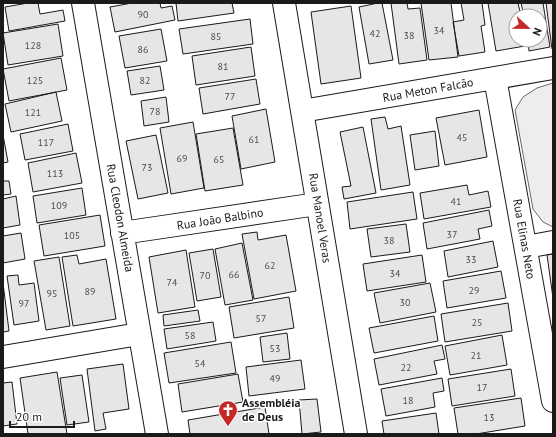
<svg xmlns="http://www.w3.org/2000/svg" width="556" height="437" viewBox="0 0 556 437" font-family="'PT Sans',sans-serif">
  <style>
    .built { fill: #ededed; stroke: #6a6a6a }
    .building { fill: #e6e6e6; stroke: #1a1a1a }
    .lines { fill: none; stroke-linecap: round; stroke-linejoin: round }
    .minor-casing { stroke: #1a1a1a; stroke-width: 24 }
    .minor { stroke: #fff; stroke-width: 22 }
    .labels { text-anchor: middle; stroke-width: 3; stroke-linejoin: round; paint-order: stroke }
    .number-label { font-size: 10px; fill: #4d4d4d }
    .street-label { font-size: 12px; fill: #1a1a1a; stroke: #fff }
    .poi-label { font-size: 12px; font-weight: bold; fill: #1a1a1a; stroke: #fff; text-anchor: start }
  </style>
  <rect width="100%" height="100%" fill="#fff"/>
  <path class="built" d="M553 83V227L543 222 533 209 515 110 523 97 537 88Z"/>
  <path class="building" d="M28 3H38L40 14 63 10 65 21 9 31 5 7Z
    M132 3H160L161 8 172 6 175 20 115 32 110 7Z
    M176 3H232L234 13 178 21Z
    M378 3H382L393 60 369 64 359 7Z
    M391 3H407L408 9 420 8 427 60 399 64Z
    M421 3H451L458 57 429 60Z
    M461 3H482L485 25 481 26 485 52 459 56 453 22 464 20Z
    M488 3H518L521 16H516V40H524L525 46 496 51Z
    M521 3H543L550 47 529 51 528 40H540V16H524Z
    M546 3H553V49H552Z
    M351 6 361 78 321 84 311 12Z
    M250 19 253 44 183 54 179 29Z
    M58 24 63 56 8 65 3 33Z
    M161 29 167 61 125 68 119 36Z
    M251 47 255 76 196 85 192 56Z
    M61 58 67 90 9 101 3 69Z
    M160 66 164 90 131 95 127 71Z
    M256 79 260 104 203 114 199 88Z
    M56 92 62 121 11 132 5 104Z
    M166 97 169 122 144 126 141 101Z
    M266 109 275 162 241 169 232 116Z
    M479 110 487 157 445 165 436 118Z
    M385 117 388 129 401 126 410 185 381 190 371 119Z
    M193 122 204 188 171 194 160 128Z
    M68 124 73 151 25 160 20 134Z
    M363 127 376 193 344 199 342 187 351 186 340 132Z
    M233 128 243 185 205 191 196 134Z
    M435 131 439 166 415 170 410 135Z
    M3 135 8 162 3 163Z
    M156 135 168 193 138 199 126 141Z
    M76 153 82 183 33 192 28 163Z
    M3 181H9L11 194 3 195Z
    M467 185 469 195 488 191 491 207 424 219 420 193Z
    M82 188 86 215 37 223 33 196Z
    M413 192 417 219 350 229 347 202Z
    M16 196 20 225 3 228V199Z
    M489 210 492 226 478 229 480 239 427 249 423 223Z
    M100 215 105 246 44 256 39 225Z
    M406 224 410 252 371 257 367 229Z
    M257 232 258 240 286 235 296 291 254 299 242 234Z
    M21 233 25 259 3 263V236Z
    M493 241 498 267 448 277 444 251Z
    M242 243 253 300 225 305 215 249Z
    M213 249 221 297 197 301 189 253Z
    M186 250 195 307 158 313 149 257Z
    M553 254V298L547 255Z
    M77 255 79 264 106 259 116 319 73 326 62 257Z
    M422 255 426 282 367 291 363 264Z
    M59 257 70 326 46 330 34 261Z
    M501 271 506 298 447 308 443 281Z
    M18 275 19 285 34 283 39 321 14 325 7 276Z
    M3 283 9 331 3 332Z
    M430 283 436 312 380 323 374 293Z
    M289 297 294 328 234 338 229 307Z
    M508 303 512 331 445 342 441 314Z
    M198 310 200 321 164 326 163 315Z
    M434 316 438 341 374 353 369 328Z
    M213 322 216 341 167 349 164 329Z
    M287 333 290 359 263 362 260 337Z
    M502 335 507 365 450 375 445 346Z
    M231 342 236 373 169 383 164 353Z
    M442 345 445 359 434 361 437 374 379 385 374 359Z
    M301 360 305 389 249 396 246 367Z
    M123 364 129 409 103 413 106 429 95 431 87 369Z
    M511 369 515 396 452 406 448 379Z
    M57 372 67 434H28L20 378Z
    M238 374 243 402 182 412 178 384Z
    M82 375 89 422 67 425 60 378Z
    M442 378 444 391 433 393 435 407 386 416 381 389Z
    M12 382 17 424 3 426V383Z
    M521 398 525 426 476 434H458L454 408Z
    M317 399 321 432 302 434 299 400Z
    M265 407 269 434H190L188 420Z
    M436 413 439 434H384L382 421Z"/>
  <g class="lines">
    <g class="minor-casing">
      <path id="minor" d="M83 3 157 434
        M284 3 356 434
        M495 78 553 401
        M302 111 553 68
        M122 233 317 204
        M526 247 553 242
        M3 357 139 334"/>
    </g>
    <use href="#minor" class="minor"/>
  </g>
  <defs>
    <g id="church-pin" transform="scale(1)"><path d="M0 17L-7.5 6A9.5 9.5 0 1 1 7.5 6Z" fill="#c62828" stroke="#fff"/><path d="M-1.2-6h2.4v3.5h3.3v2.4h-3.3V6h-2.4V-.1h-3.3v-2.4h3.3Z" fill="#fff"/></g>
  </defs>
  <g fill-rule="evenodd">
    <use href="#church-pin" x="228" y="410"/>
  </g>
  <g class="labels">
    <g class="number-label">
      <text x="143" y="18">90</text>
      <text x="439" y="34">34</text>
      <text x="375" y="37">42</text>
      <text x="409" y="39">38</text>
      <text x="216" y="40">85</text>
      <text x="33" y="49">128</text>
      <text x="143" y="53">86</text>
      <text x="223" y="70">81</text>
      <text x="35" y="84">125</text>
      <text x="145" y="84">82</text>
      <text x="230" y="100">77</text>
      <text x="155" y="115">78</text>
      <text x="33" y="116">121</text>
      <text x="462" y="141">45</text>
      <text x="254" y="143">61</text>
      <text x="46" y="146">117</text>
      <text x="182" y="162">69</text>
      <text x="219" y="163">65</text>
      <text x="147" y="171">73</text>
      <text x="55" y="177">113</text>
      <text x="456" y="205">41</text>
      <text x="59" y="209">109</text>
      <text x="452" y="238">37</text>
      <text x="72" y="239">105</text>
      <text x="389" y="244">38</text>
      <text x="471" y="263">33</text>
      <text x="270" y="269">62</text>
      <text x="395" y="277">34</text>
      <text x="234" y="278">66</text>
      <text x="205" y="279">70</text>
      <text x="172" y="286">74</text>
      <text x="474" y="294">29</text>
      <text x="90" y="295">89</text>
      <text x="52" y="297">95</text>
      <text x="405" y="306">30</text>
      <text x="24" y="307">97</text>
      <text x="261" y="322">57</text>
      <text x="477" y="326">25</text>
      <text x="190" y="339">58</text>
      <text x="275" y="352">53</text>
      <text x="476" y="359">21</text>
      <text x="200" y="367">54</text>
      <text x="406" y="371">22</text>
      <text x="275" y="382">49</text>
      <text x="482" y="391">17</text>
      <text x="408" y="404">18</text>
      <text x="489" y="421">13</text>
    </g>
    <g class="street-label">
      <text transform="translate(428 90) rotate(-10)" y="4">Rua Meton Falcão</text>
      <text transform="translate(120 218) rotate(80)" y="4">Rua Cleodon Almeida</text>
      <text transform="translate(320 218) rotate(81)" y="4">Rua Manoel Veras</text>
      <text transform="translate(220 219) rotate(-9)" y="4">Rua João Balbino</text>
      <text transform="translate(524 239) rotate(80)" y="4">Rua Elinas Neto</text>
    </g>
    <g class="poi-label">
      <text x="242" y="407">Assembléia<tspan x="242" dy="14">de Deus</tspan></text>
    </g>
  </g>
  <rect width="556" height="437" fill="none" stroke="#1a1a1a" stroke-width="8"/>
  <g transform="translate(528 28) rotate(112)"><circle r="19" fill="#ffffff" stroke="#a3a3a3"/>
  <path d="M0-3L7 15L0 10L-7 15Z" fill="#c62828"/>
  <text y="-6" font-size="11" font-weight="bold" text-anchor="middle" fill="#1a1a1a">N</text>
  </g>
  <path d="M10 421v6h64v-6" fill="none" stroke="#1a1a1a" stroke-width="2"/>
  <text x="16" y="421" font-size="12" fill="#1a1a1a" stroke="#ffffff" stroke-width="3" paint-order="stroke">20 m</text>
</svg>
